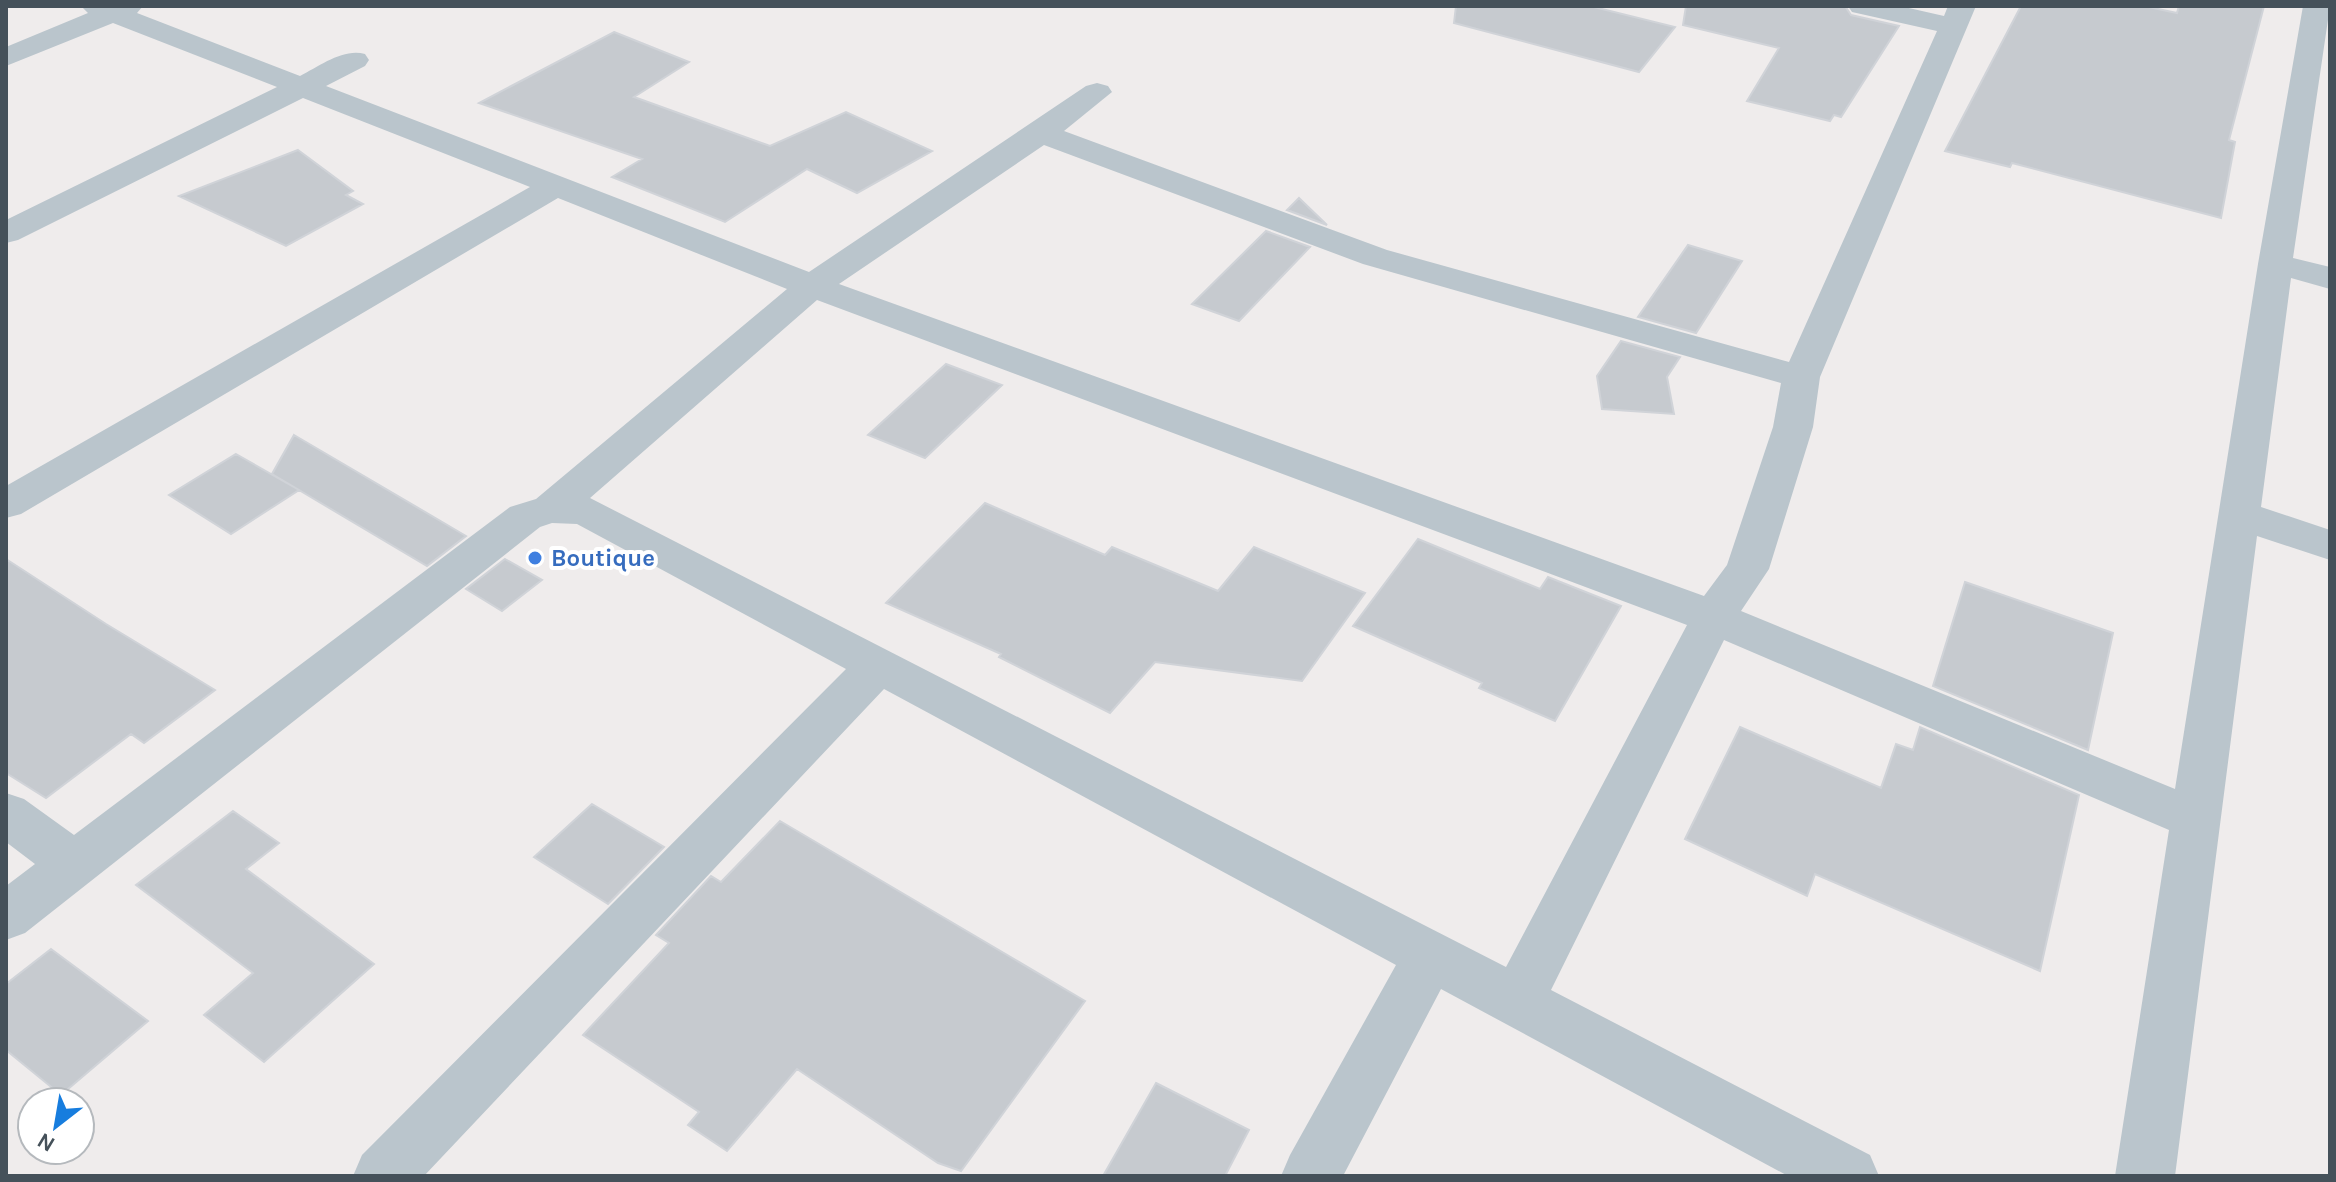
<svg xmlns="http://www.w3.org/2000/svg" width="2336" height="1182" viewBox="0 0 2336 1182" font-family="Karla,sans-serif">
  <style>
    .building { fill: #c6cacf; stroke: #d0d3d8; stroke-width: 2 }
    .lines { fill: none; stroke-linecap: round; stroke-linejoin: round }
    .minor { fill: #bac5cc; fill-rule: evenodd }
    .shop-dot { fill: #3f7fe0; stroke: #fff; stroke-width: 3 }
    .labels { text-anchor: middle; stroke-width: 8; stroke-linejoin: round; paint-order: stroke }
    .shop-label { font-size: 24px; font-weight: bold; fill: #366cbe; stroke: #fff; text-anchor: start }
  </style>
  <rect width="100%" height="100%" fill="#efecec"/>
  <path class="building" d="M1456 6H1590L1675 27 1639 72 1454 23Z
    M1686 6H1845L1851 15 1899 26 1841 117 1834 115 1830 121 1747 101 1779 48 1683 25Z
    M2021 6H2144L2177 13 2179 6H2264L2229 140 2235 142 2221 218 2012 163 2010 167 1945 151Z
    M614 32 689 62 634 97 770 146 846 112 932 151 857 193 807 169 725 222 612 177 642 159 479 103Z
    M298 150 353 191 346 195 363 204 286 246 179 196Z
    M1299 198 1327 225 1287 210Z
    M1266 231 1310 247 1239 321 1192 304Z
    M1688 245 1742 261 1696 333 1638 317Z
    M1621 341 1680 357 1667 377 1674 414 1602 409 1597 376Z
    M946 364 1002 385 925 458 868 435Z
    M294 435 466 536 427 566 272 474Z
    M236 454 299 490 231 534 169 495Z
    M985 503 1105 555 1112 547 1218 591 1254 547 1365 593 1302 681 1155 662 1110 713 999 657 1001 654 886 603Z
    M1418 539 1540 589 1548 577 1621 606 1555 721 1479 688 1482 683 1353 626Z
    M6 559 106 624 215 690 144 743 131 734 46 798 6 773Z
    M505 559 542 580 502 611 466 589Z
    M1965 582 2113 633 2088 750 1933 686Z
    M1740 727 1881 788 1896 744 1913 750 1920 727 2079 795 2040 971 1815 874 1807 896 1685 839Z
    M592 804 664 847 608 904 534 857Z
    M233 811 279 843 246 869 374 964 264 1062 204 1015 253 973 136 885Z
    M780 821 1085 1001 961 1171 938 1163 797 1069 727 1151 688 1125 699 1112 583 1035 669 943 656 935 711 876 721 882Z
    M51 949 148 1021 61 1095 6 1050V984Z
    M1156 1083 1249 1130 1225 1176H1103Z"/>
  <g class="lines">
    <path class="minor" d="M81 6H143L137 13 300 76C320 66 343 48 365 54L369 60 365 66 326 86 809 272 1086 86 1097 83 1108 86 1112 92 1064 131 1387 250 1789 362 1937 31 1852 12 1848 6H1900L1944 16 1948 6H1976L1820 377 1813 427 1769 569 1741 611 2175 789 2258 264 2303 6H2330L2293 258 2330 267V289L2291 278 2261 507 2330 530V560L2257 536 2175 1176H2115L2169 830 1724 640 1551 990 1870 1155 1879 1176H1788L1441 989 1343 1176H1281L1290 1155 1396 965 884 689 424 1176H353L362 1155 846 669 577 524 552 523 540 527 25 933 6 940V886L35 864 6 842V793L24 799 74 835 510 507 536 499 787 289 558 198 21 514 6 518V486L530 187 303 98 18 240 6 243V220L277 87 113 23 6 66V47L88 13ZM1044 145 1363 264 1781 383 1773 427 1727 565 1704 596 839 284ZM817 300 1687 625 1506 967 590 498Z"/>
  </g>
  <circle class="shop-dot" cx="535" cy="558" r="8"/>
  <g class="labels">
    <g class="shop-label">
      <text x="551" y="566">Boutique</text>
    </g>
  </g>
  <rect width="2336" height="1182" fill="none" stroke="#45515a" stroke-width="16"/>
  <g transform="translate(56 1126) rotate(211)"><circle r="38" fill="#ffffff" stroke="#b5b9bd" stroke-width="2"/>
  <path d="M0-6L14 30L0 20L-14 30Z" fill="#177dde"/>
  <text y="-12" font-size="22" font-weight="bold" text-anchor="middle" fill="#45515a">N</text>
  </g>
</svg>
